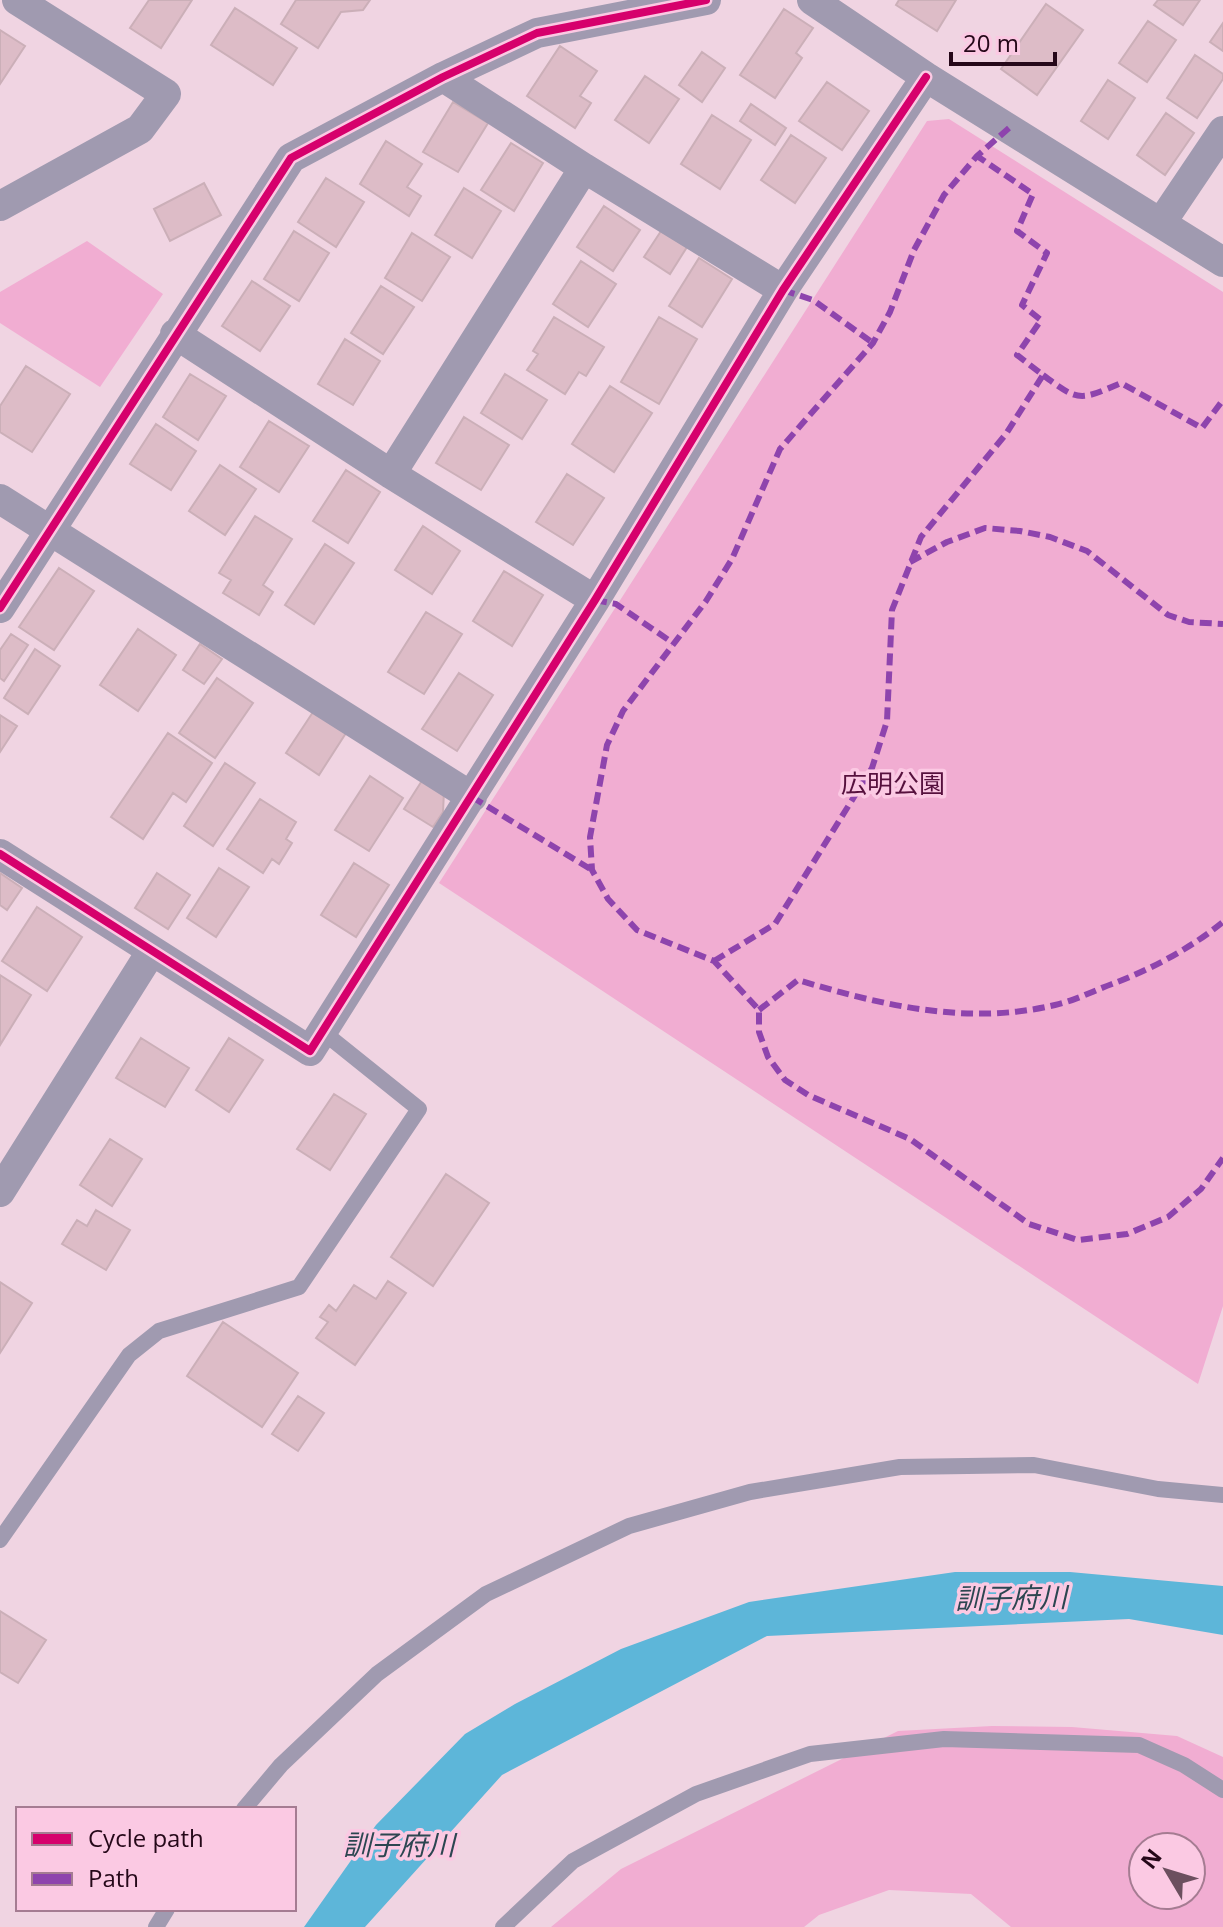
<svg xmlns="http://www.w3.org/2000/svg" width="1223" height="1927" viewBox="0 0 1223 1927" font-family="'Open Sans','Noto Sans JP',sans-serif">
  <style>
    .green { fill: #f1add2; fill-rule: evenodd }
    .water { fill: #5db6d9 }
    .building { fill: #ddbcc7; stroke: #cbafb8; stroke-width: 2 }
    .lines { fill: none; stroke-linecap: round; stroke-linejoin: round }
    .lane { stroke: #a09ab0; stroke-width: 16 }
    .street { stroke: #a09ab0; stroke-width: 30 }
    .quiet { stroke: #8e44ad; stroke-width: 6; stroke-dasharray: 12 6; stroke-linecap: butt }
    .cycleway-casing { stroke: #fbc9e3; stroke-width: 13 }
    .cycleway { stroke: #d6006c; stroke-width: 8 }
    .labels { text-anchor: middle; stroke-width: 7; stroke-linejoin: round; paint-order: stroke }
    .park-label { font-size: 26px; fill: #56103d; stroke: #fbc9e3 }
    .water-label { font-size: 28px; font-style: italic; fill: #2c4651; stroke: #fbc9e3 }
  </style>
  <rect width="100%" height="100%" fill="#f0d4e2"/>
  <path class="green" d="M949 119 1223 292V1306L1198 1384 439 883 927 121Z
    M87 241 163 294 100 387 0 323V292Z
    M992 1726 1072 1727 1177 1736 1223 1757V1927H1011L971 1894 889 1890 819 1915 804 1927H551L621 1869 898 1731ZM1143 1847H1191V1895H1143Z"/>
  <path class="water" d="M955 1572H1070L1223 1586V1635L1129 1619 767 1636 502 1775 365 1927H304L376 1825 465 1734 515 1704 621 1649 749 1602Z"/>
  <path class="building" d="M149 0H192L161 48 130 28Z
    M296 0H370L363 10 341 12 318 48 281 24Z
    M899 0H956L937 31 896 5Z
    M1158 0H1200L1183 25 1154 5Z
    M1046 4 1083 30 1037 95 1001 69Z
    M235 8 297 48 273 85 211 45Z
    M784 9 813 28 796 53 802 58 775 98 740 75Z
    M1148 21 1176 40 1147 82 1119 63Z
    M1223 23V51L1210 42Z
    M0 30 25 46 0 84Z
    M560 46 597 71 580 96 591 103 575 128 527 96Z
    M702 52 725 68 702 102 679 85Z
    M1195 55 1223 74V79L1197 118 1167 98Z
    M645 76 679 99 649 143 615 120Z
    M1108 80 1135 98 1108 139 1081 121Z
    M827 82 869 111 842 150 799 121Z
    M453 102 488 123 458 172 423 152Z
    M751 104 786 128 775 145 740 121Z
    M1166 113 1194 133 1165 175 1137 155Z
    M712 115 751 140 720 189 681 164Z
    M791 135 826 158 795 203 761 180Z
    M386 141 422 164 407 187 421 196 409 216 360 184Z
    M511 143 543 163 514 211 481 190Z
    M326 178 364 202 336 247 298 222Z
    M204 183 221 215 170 241 154 209Z
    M464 188 501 211 472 258 435 235Z
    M604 206 640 230 613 271 577 247Z
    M294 231 329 253 299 301 264 279Z
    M661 231 687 247 670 274 644 257Z
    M412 233 450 257 422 301 385 278Z
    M699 258 732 279 702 327 669 306Z
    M581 261 616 284 588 327 553 304Z
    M252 281 290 306 260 351 222 326Z
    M381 286 414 307 383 354 351 333Z
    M554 317 604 347 586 376 579 372 565 394 527 370 538 354 533 351Z
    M659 317 697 339 659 404 621 382Z
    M345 339 380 361 353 405 318 384Z
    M26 366 70 394 32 452 0 432V406Z
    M190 374 226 396 198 440 163 417Z
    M505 374 547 400 522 439 481 413Z
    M610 386 652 413 614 472 572 444Z
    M464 417 509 445 481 490 436 463Z
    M269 421 309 446 279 492 240 467Z
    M156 424 196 451 171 490 130 464Z
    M220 465 256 489 225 535 189 511Z
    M346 470 380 492 348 543 313 521Z
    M567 474 604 498 573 545 536 522Z
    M255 516 292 539 263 585 273 592 259 615 223 593 231 580 219 573Z
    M423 526 460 551 432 594 395 570Z
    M325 544 354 563 314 624 285 605Z
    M59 568 94 591 54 650 19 627Z
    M504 571 543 595 512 646 473 621Z
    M426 612 462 634 424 694 388 672Z
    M138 629 176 655 138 711 100 685Z
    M11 634 28 645 4 681 0 678V650Z
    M200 644 222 659 204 684 183 670Z
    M35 649 60 666 28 714 4 698Z
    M459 673 493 695 457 751 422 729Z
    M217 678 253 703 215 758 179 733Z
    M313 712 346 733 319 775 286 753Z
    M0 715 17 726 0 752Z
    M168 733 212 763 186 802 173 793 143 839 111 817Z
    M225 763 255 783 213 846 184 826Z
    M370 776 403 798 369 851 335 830Z
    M423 779 444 791 443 812 433 827 404 809Z
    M260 799 296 822 286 839 292 843 279 864 272 859 263 873 227 849Z
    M354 863 389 885 356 937 321 915Z
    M219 868 249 887 216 937 187 918Z
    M0 873 22 888 7 910 0 905Z
    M157 873 190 895 168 929 135 908Z
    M37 907 82 937 47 991 2 961Z
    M0 975 31 995 0 1045Z
    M141 1038 189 1068 165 1107 116 1078Z
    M229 1038 263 1060 229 1112 196 1090Z
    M334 1094 366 1114 330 1170 297 1149Z
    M110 1139 142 1159 112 1206 80 1185Z
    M446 1174 489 1203 433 1286 391 1257Z
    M96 1210 130 1230 106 1270 62 1244 77 1220 87 1226Z
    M388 1281 406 1293 355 1365 316 1338 328 1322 320 1317 329 1305 336 1311 354 1285 376 1299Z
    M0 1282 32 1303 0 1353Z
    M223 1322 298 1373 262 1427 187 1376Z
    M298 1396 324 1413 298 1451 272 1434Z
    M0 1611 46 1640 18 1683 0 1672Z"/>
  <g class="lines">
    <path class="lane" d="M0 1540 129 1355 159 1331 299 1287 419 1109 323 1032
      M244 1809 281 1765 377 1674 486 1594 629 1526 750 1492 900 1467 1034 1465 1158 1489 1223 1495
      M156 1927 167 1909
      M503 1927 573 1861 696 1794 810 1754 944 1739 1139 1745 1184 1765 1223 1790"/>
    <path class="street" d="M812 0 926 77 1223 262
      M443 77 584 168 783 290
      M0 206 140 129 166 94 17 0
      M1161 223 1223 131
      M175 334 391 474 595 600
      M391 474 584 168
      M0 499 472 797
      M0 608 291 158 443 77 537 33 706 0
      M0 854 310 1051 595 600 783 290 926 77
      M0 1192 151 952"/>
    <path class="quiet" d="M1009 128 977 156 944 195 914 250 890 312 873 343 780 449 732 559 706 601 623 711 607 745 590 837 592 870 608 899 637 930 714 961 759 1010V1032L768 1057 785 1080 808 1095 910 1139 1029 1224 1078 1240 1127 1234 1168 1217 1201 1189 1223 1158
      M783 290 813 300 873 343
      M1043 375C1079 402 1079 401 1121 383L1202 428 1223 400
      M910 562 947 542 985 528 1020 531 1050 537 1087 551 1168 615 1189 622 1223 624
      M595 600 616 604 673 643
      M472 797 592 870
      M714 961 775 924 872 768 887 721 892 610 921 537 1006 434 1043 375 1017 355 1041 320 1022 305 1047 253 1017 231 1033 194 977 156
      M759 1010 798 980C881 1005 967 1026 1055 1005 1074 1001 1093 991 1112 984 1150 970 1191 948 1223 922"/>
    <g class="cycleway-casing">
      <path id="cycleway" d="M0 608 291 158 443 77 537 33 706 0
        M0 854 310 1051 595 600 783 290 926 77"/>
    </g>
    <use href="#cycleway" class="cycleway"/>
  </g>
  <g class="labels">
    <g class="park-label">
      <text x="893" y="793">広明公園</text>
    </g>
    <g class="water-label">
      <text transform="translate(1011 1598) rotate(-1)" y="10">訓子府川</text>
      <text x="399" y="1855">訓子府川</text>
    </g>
  </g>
  <rect x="16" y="1807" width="280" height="104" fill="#fbc9e3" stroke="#a57c92" stroke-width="2"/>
  <rect x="32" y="1833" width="40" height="12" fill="#d6006c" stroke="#a57c92" stroke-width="2"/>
  <text x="88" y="1847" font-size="24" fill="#250819">Cycle path</text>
  <rect x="32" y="1873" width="40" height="12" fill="#8e44ad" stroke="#a57c92" stroke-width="2"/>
  <text x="88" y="1887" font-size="24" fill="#250819">Path</text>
  <g transform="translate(1167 1871) rotate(308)"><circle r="38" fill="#fbc9e3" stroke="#a57c92" stroke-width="2"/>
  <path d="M0-6L14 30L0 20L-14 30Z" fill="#6c4f5f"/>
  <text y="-12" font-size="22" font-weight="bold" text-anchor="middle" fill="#250819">N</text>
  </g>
  <path d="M951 52v12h104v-12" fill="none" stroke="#250819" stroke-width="4"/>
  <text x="963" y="52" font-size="24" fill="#250819" stroke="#fbc9e3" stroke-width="6" paint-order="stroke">20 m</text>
</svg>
